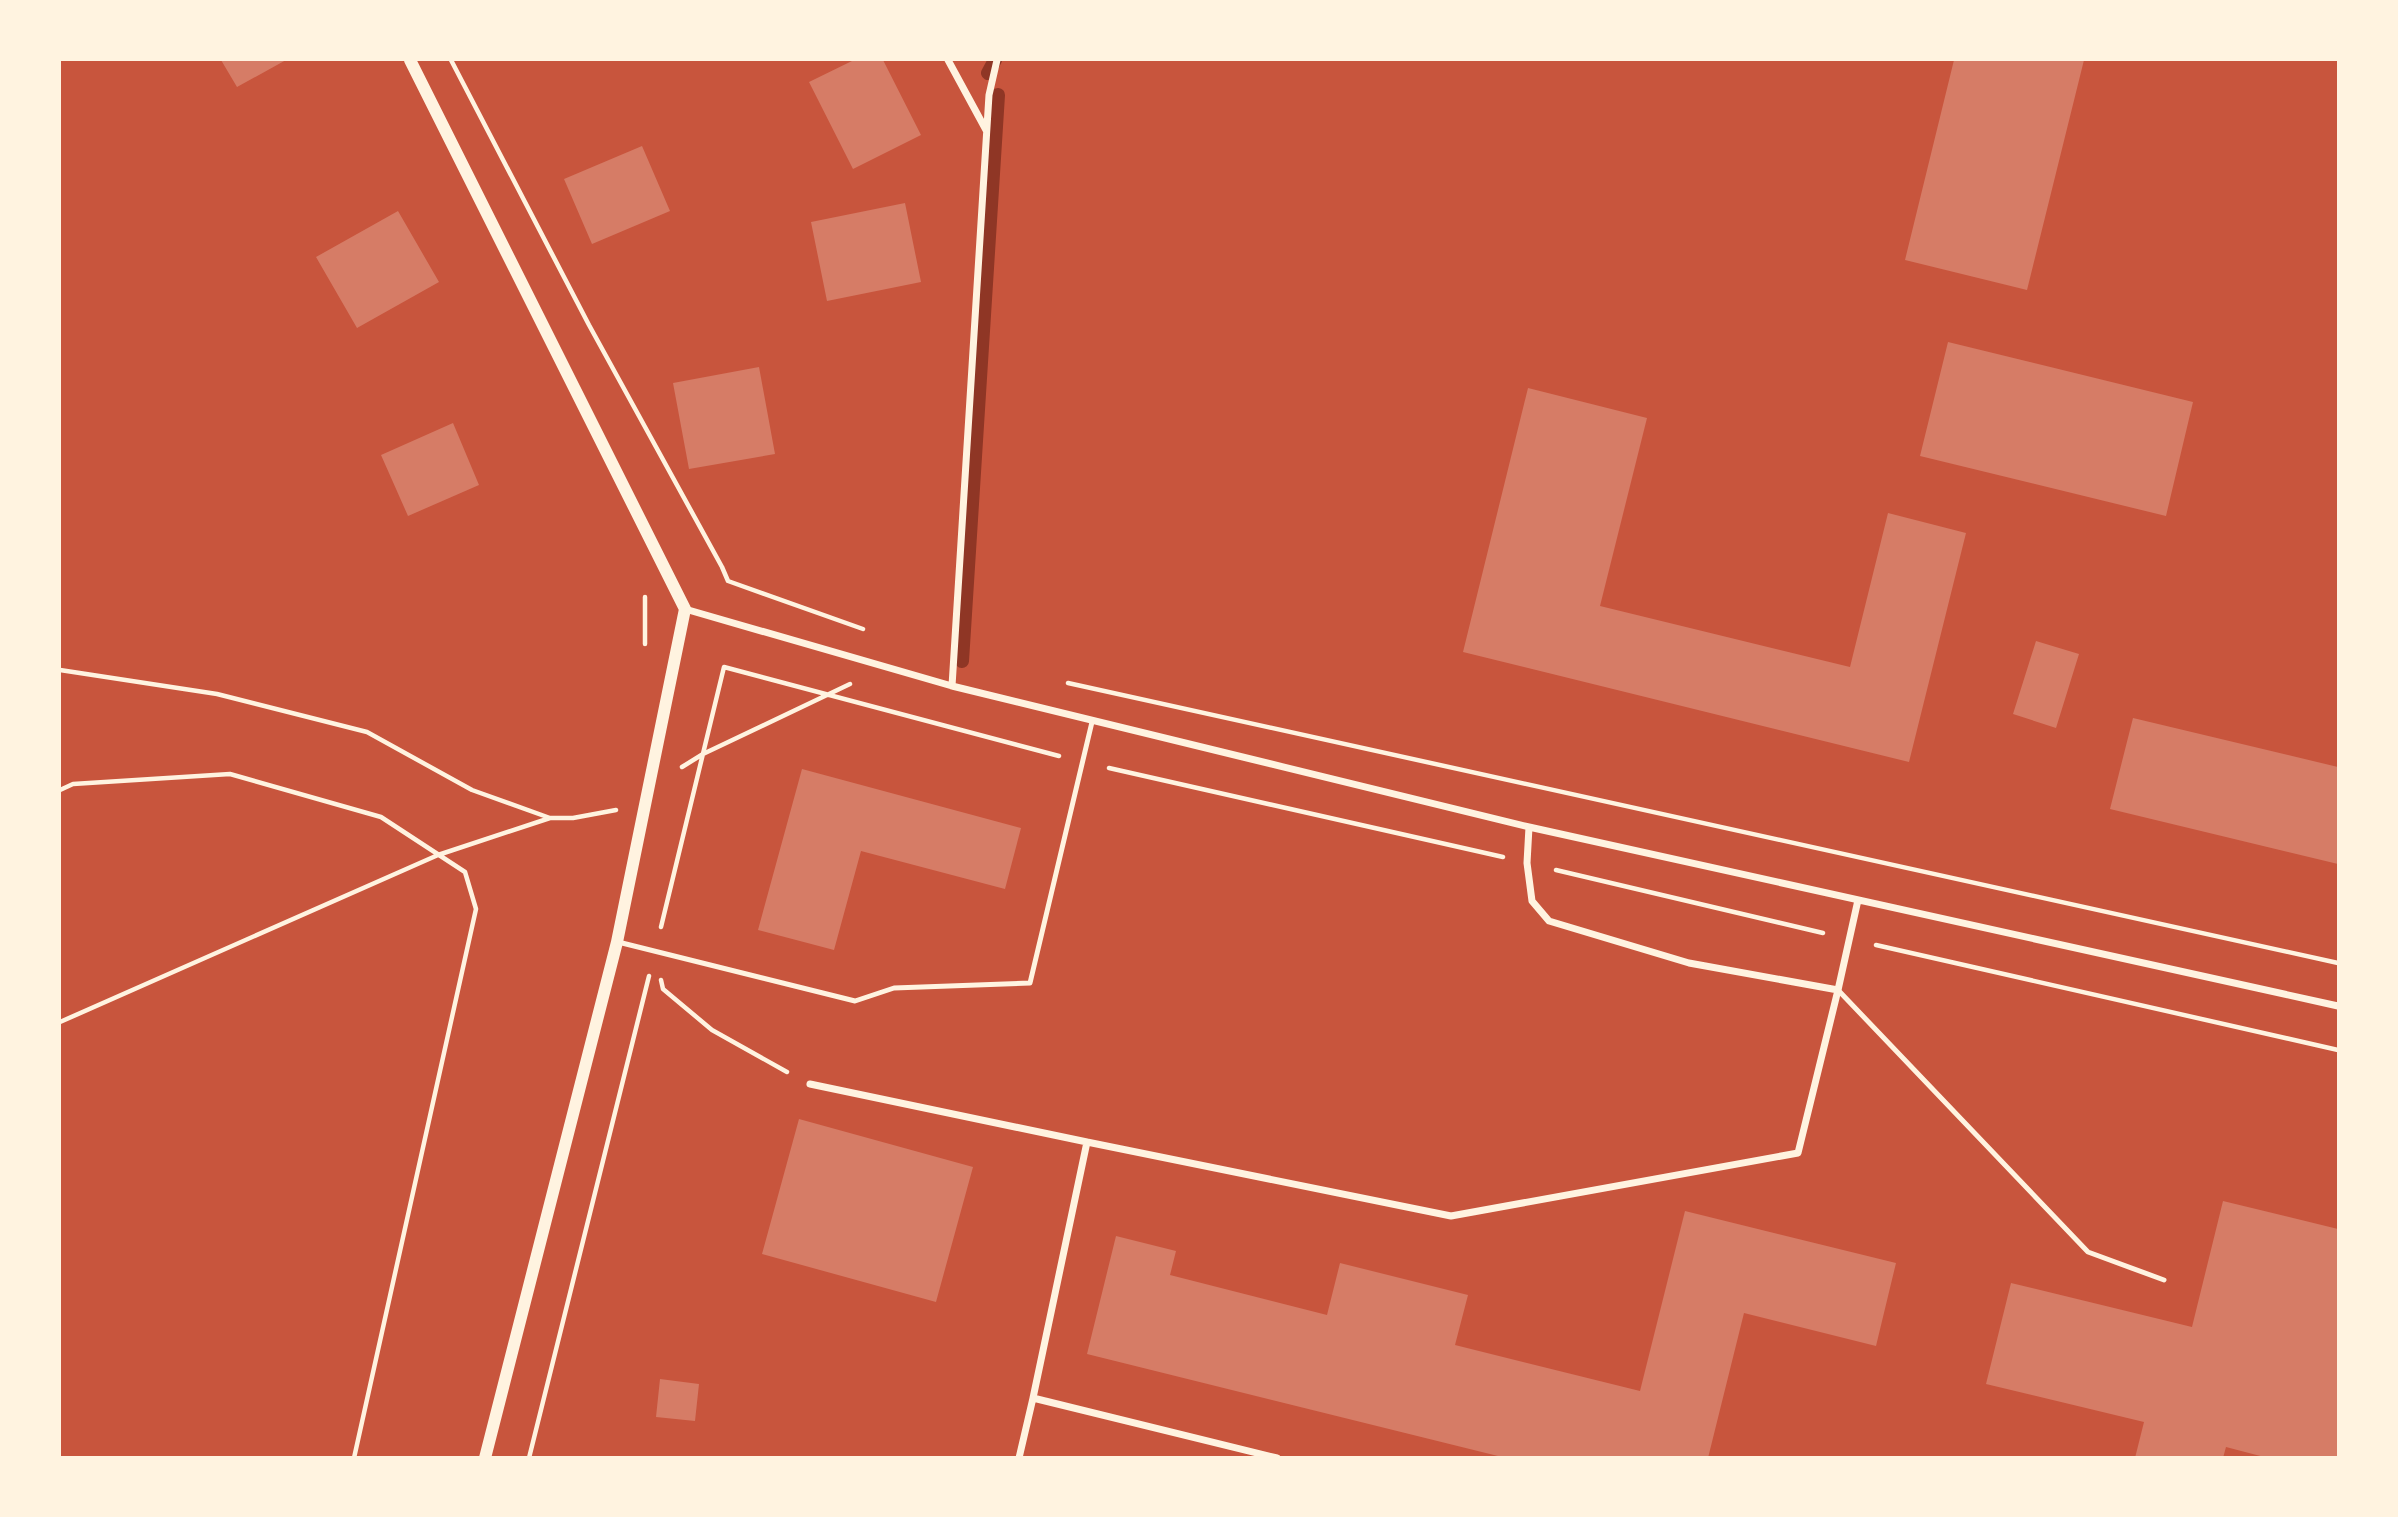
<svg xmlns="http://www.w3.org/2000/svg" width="2398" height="1517" viewBox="0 0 2398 1517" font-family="'Roboto Condensed',sans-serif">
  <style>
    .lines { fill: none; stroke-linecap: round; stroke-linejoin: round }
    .stream { stroke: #8f3625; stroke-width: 14 }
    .building { fill: #d67c66 }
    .path { stroke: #fff3e0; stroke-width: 4.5 }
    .service { stroke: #fff3e0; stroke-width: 5 }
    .minor { stroke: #fff3e0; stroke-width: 7 }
    .tertiary { stroke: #fff3e0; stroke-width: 12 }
  </style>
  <rect width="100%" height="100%" fill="#c8553d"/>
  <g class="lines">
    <path class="stream" d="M988 73 995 60
      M962 661 998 95"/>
  </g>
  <path class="building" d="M221 60H286L237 87Z
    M854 60H883L921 135 853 169 809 82Z
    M1954 60H2084L2027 290 1905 260Z
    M642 146 670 211 592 244 564 179Z
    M905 203 921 282 827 301 811 222Z
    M398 211 439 282 357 328 316 257Z
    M1948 342 2193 402 2166 516 1920 456Z
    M759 367 775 454 689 469 673 383Z
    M1528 388 1647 418 1600 606 1850 667 1888 513 1966 533 1909 762 1463 652Z
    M453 423 479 485 408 516 381 455Z
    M2036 641 2079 654 2056 728 2013 714Z
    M2133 718 2338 767V864L2110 809Z
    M802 769 1021 828 1005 889 861 851 834 950 758 930Z
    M799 1119 973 1167 936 1302 762 1254Z
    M2223 1201 2338 1229V1458H2268L2226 1447 2223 1458H2135L2144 1422 1986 1384 2011 1283 2192 1327Z
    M1685 1211 1896 1263 1876 1346 1744 1313 1708 1458H1506L1087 1354 1116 1236 1176 1251 1170 1275 1327 1315 1340 1263 1468 1295 1455 1345 1640 1391Z
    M660 1379 699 1384 695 1421 656 1417Z"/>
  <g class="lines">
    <path class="path" d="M451 60 589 325 722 567 728 581 863 629
      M645 597V644
      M60 670 217 694 367 732 472 790 550 818H573L616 810
      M1068 683 2338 963
      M682 767 703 754 850 684
      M1109 768 1503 857
      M60 790 73 784 230 774 381 817 465 872 476 909 354 1458
      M1556 870 1823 933
      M661 927 724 667 1059 756
      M1876 945 2338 1050
      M661 980 663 989 712 1030 787 1072
      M60 1022 438 855 550 818
      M529 1458 649 976"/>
    <path class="service" d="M618 942 855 1001 894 988 1030 983 1092 722
      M1838 990 2088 1252 2164 1280"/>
    <path class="minor" d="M948 60 986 130
      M685 609 952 686 1529 827 2338 1006
      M952 686 989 95 997 60
      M1529 827 1527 863 1532 901 1549 921 1689 963 1838 990 1858 900
      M810 1084 1087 1142
      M1033 1398 1087 1142 1451 1216 1798 1153 1838 990
      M1019 1458 1033 1398 1277 1458"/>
    <path class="tertiary" d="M410 60 685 609 617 942 485 1458"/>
  </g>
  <rect width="2398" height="1517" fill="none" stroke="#fff3e0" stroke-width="122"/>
</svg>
